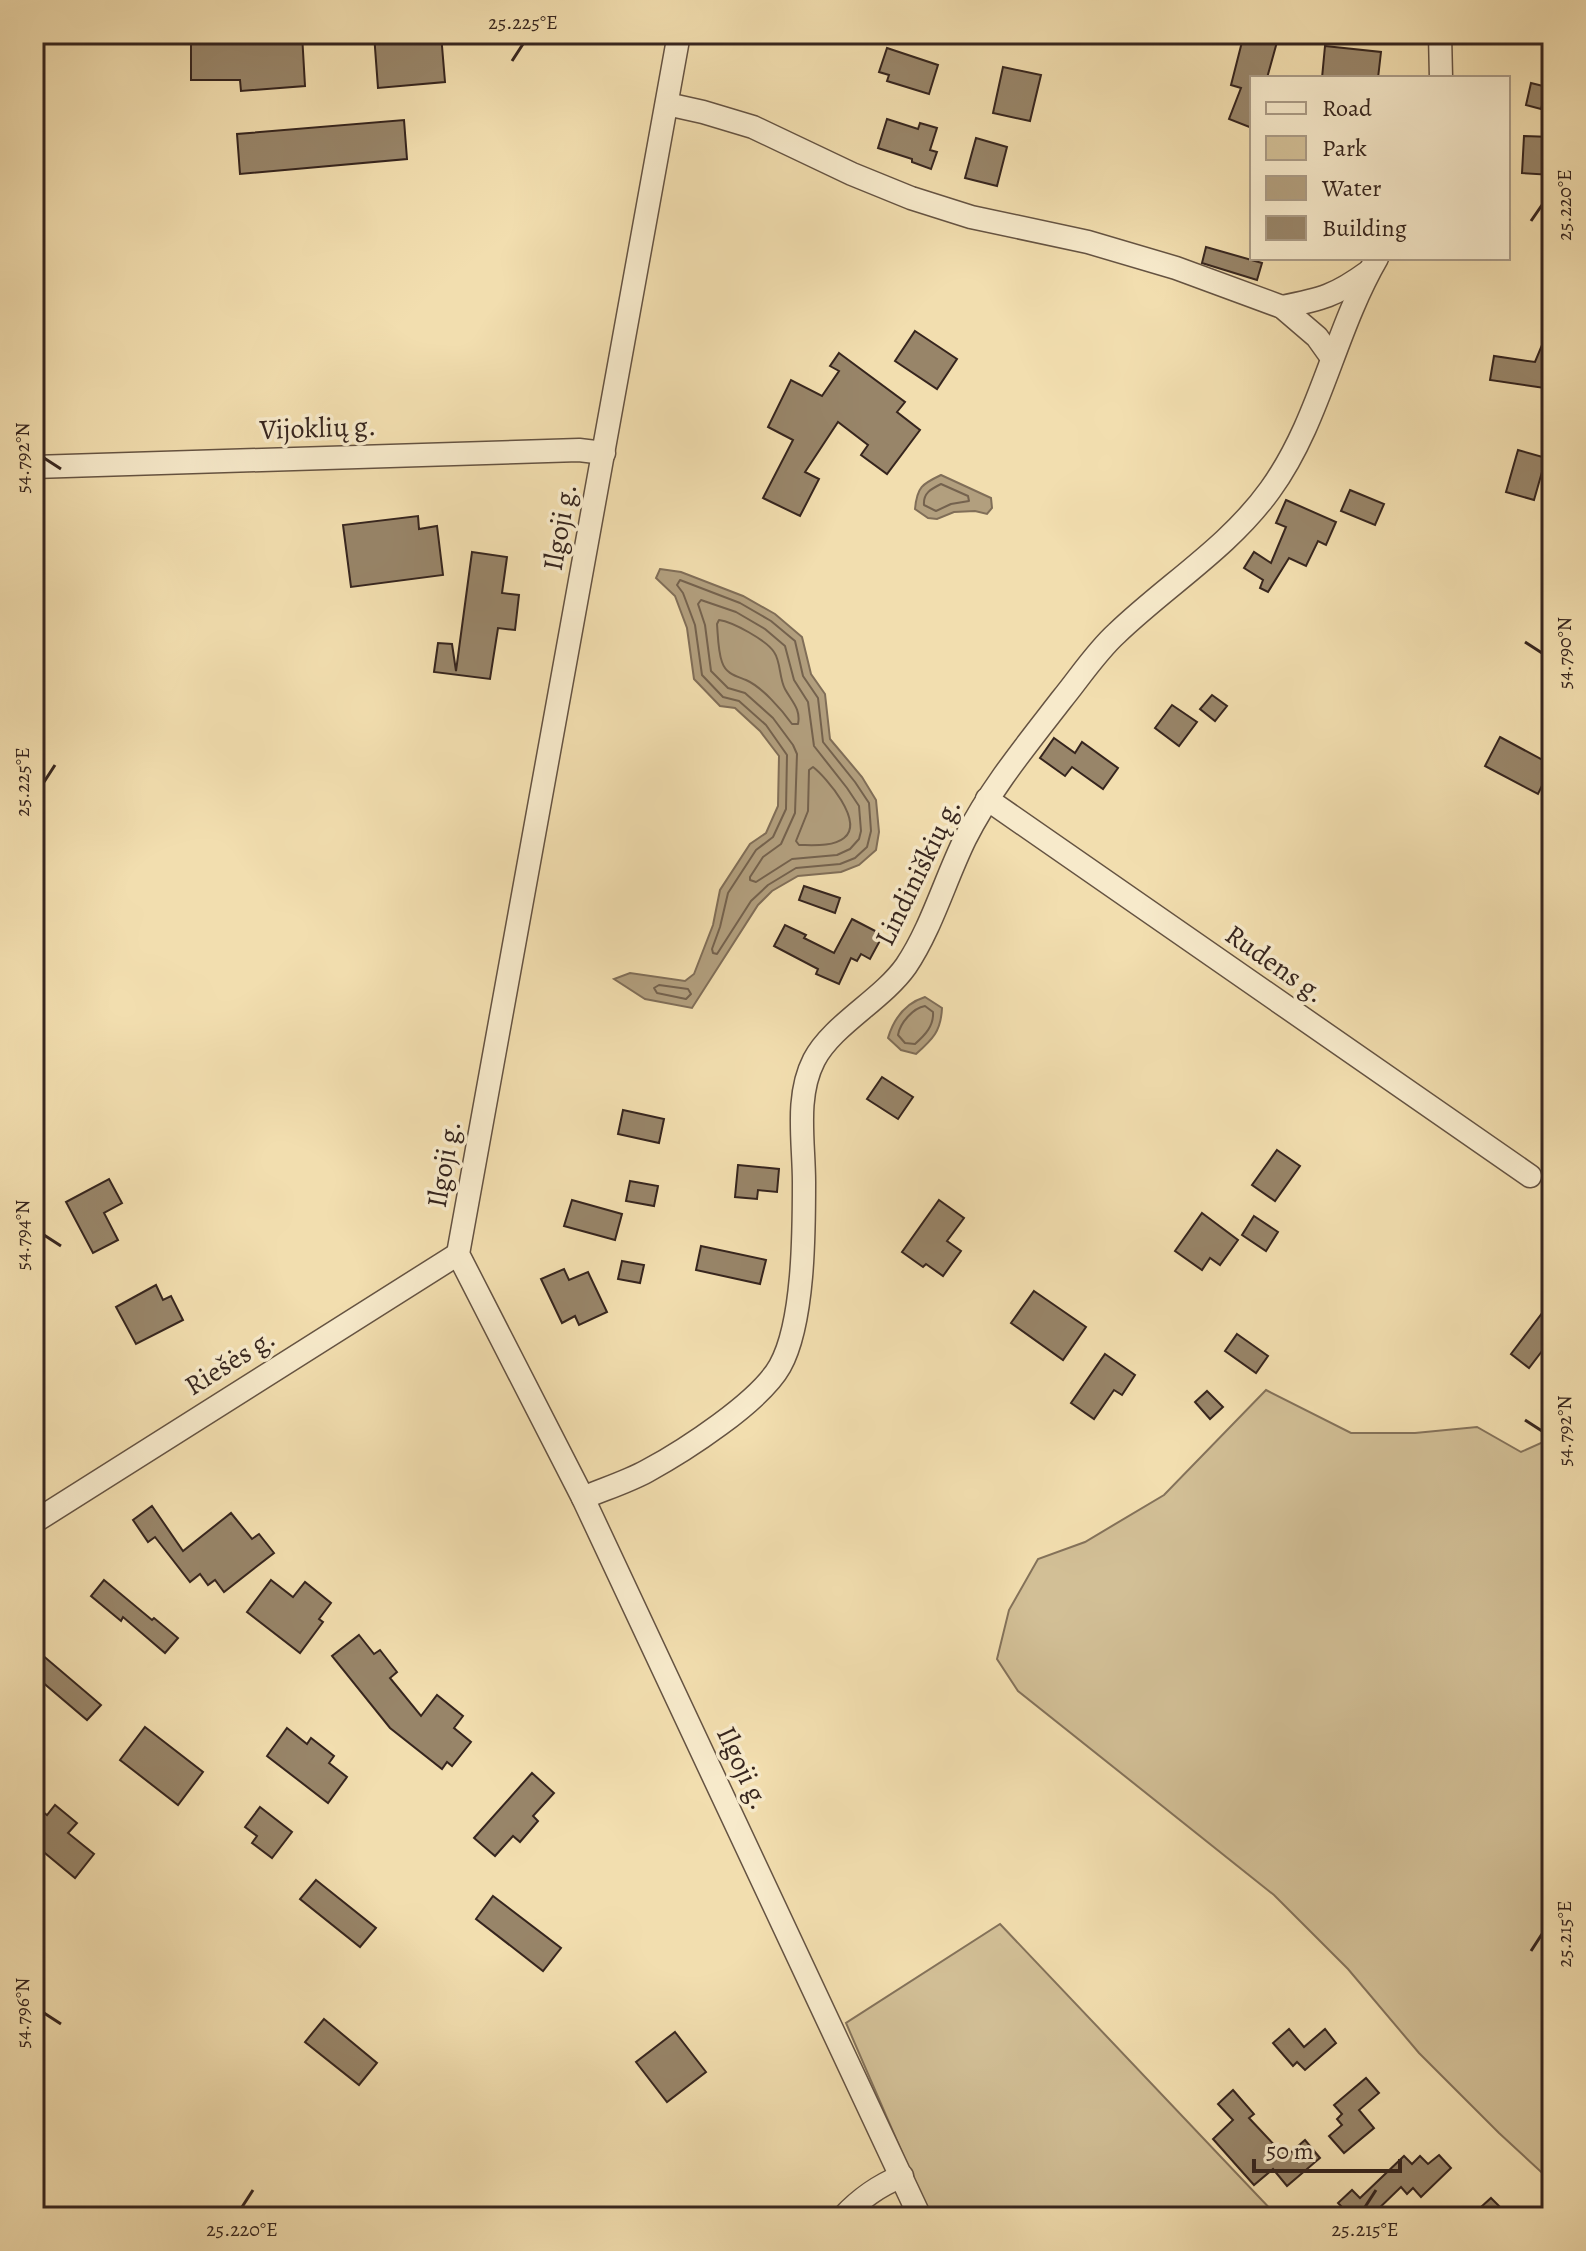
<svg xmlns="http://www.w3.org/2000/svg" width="1586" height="2251" viewBox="0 0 1586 2251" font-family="Alegreya,serif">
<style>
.green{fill:#d2bf96;stroke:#84725a;stroke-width:2}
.water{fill:#b29f7e;stroke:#806e58;stroke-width:2}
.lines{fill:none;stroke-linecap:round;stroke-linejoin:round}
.shore{stroke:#74624e;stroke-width:2}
.building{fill:#988569;stroke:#36251e;stroke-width:2}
.minor-casing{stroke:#655342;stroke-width:25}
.minor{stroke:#f7eacb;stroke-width:22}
.ticks{fill:none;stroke:#36251e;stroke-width:3}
.labels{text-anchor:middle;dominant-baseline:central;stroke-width:7;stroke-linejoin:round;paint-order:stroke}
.street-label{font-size:28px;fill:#36251e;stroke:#f7eacb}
.neatline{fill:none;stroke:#36251e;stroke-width:3}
.ticks-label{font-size:20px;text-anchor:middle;fill:#36251e}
</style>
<rect width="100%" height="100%" fill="#f2deaf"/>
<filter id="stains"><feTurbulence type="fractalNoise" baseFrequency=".0025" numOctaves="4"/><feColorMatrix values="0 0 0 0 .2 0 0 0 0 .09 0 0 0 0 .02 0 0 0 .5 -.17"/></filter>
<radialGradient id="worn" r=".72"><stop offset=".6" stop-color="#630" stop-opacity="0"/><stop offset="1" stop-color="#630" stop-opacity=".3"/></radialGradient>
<g class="green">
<polygon points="1266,1390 1351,1433 1415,1433 1477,1427 1521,1452 1552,1438 1552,2182 1499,2133 1419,2053 1348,1969 1274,1895 1018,1691 997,1659 1009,1610 1038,1559 1085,1542 1164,1495"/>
<polygon points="1000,1924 1278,2217 930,2217 846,2023"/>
</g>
<g class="water">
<path d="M941,475L991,498L992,508L987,514L975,511L954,512L937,519L928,518L915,509C917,487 922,484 941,475Z"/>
<polygon points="660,569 681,572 743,596 775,614 802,637 811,674 825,694 830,739 862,777 876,800 879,832 876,850 859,865 841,872 798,876 772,891 758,905 692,1008 645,999 614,979 630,973 685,981 694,974 713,925 720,890 750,844 766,833 778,806 779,756 760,731 735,708 720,706 694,679 687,628 675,596 656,578"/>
<path d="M925,997L942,1008C941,1031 933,1039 916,1054L901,1050L888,1038C894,1018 906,1003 925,997Z"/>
</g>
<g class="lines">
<g class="shore">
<path d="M941,484L968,496L969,501L951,504L936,511L924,505C923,493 931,489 941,484Z"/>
<polygon points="680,580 740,603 771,621 795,641 803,676 818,698 823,742 855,782 869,803 871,831 867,847 855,858 840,864 796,868 768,885 751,901 717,954 713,953 712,949 720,927 728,893 756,850 773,837 786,809 787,755 766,725 739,701 723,697 702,675 695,625 683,593 677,585"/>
<polygon points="701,600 736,612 765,629 785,646 794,680 808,702 814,746 847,788 859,806 861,831 859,839 850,849 837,855 792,859 756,882 750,880 750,877 763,857 781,844 795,813 797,754 793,745 773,718 745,693 728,688 711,671 705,625 698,604"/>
<path d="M719,620C733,622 766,640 774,652C781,662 779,678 785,689C792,702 801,709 798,724H792C782,710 762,687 746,680C736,676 726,674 722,662C718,651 718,636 717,624Z"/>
<path d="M813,767C826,777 865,822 844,838C833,847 812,845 799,845L796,841L808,811L809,770Z"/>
<polygon points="659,985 688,989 691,994 686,999 657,993 654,988"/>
<path d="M925,1006L933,1012C934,1026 925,1035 915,1044L905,1043L898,1035C900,1023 913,1008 925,1006Z"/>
</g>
</g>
<g class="building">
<polygon points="191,34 302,34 305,86 241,91 240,80 191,80"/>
<polygon points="374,34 441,34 445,82 378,88"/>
<polygon points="1244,34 1277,42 1267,78 1252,78 1252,128 1229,119 1241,88 1231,85"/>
<polygon points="1325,46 1381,52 1378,78 1322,78"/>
<polygon points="887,48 938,65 929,94 887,81 889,75 879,72"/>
<polygon points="1003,67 1041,75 1030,121 993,113"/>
<polygon points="1531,83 1547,87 1541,109 1526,105"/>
<polygon points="887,119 918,129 920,123 937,128 930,150 937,152 931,169 912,162 912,159 878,148"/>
<polygon points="404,120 407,159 240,174 237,134"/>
<polygon points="1524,136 1552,137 1552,175 1522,173"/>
<polygon points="976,138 1007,147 997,186 965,178"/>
<polygon points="1206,247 1262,263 1257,280 1202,263"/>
<polygon points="1552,321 1552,389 1490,380 1494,356 1535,362"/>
<polygon points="915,331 957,359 937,389 895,361"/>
<polygon points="839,353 905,402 897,412 920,430 887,474 861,455 868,445 838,422 805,472 819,479 800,516 763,498 793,440 768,427 791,380 822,396 839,371 830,366"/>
<polygon points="1518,450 1546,458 1534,500 1506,492"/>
<polygon points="1350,490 1384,504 1375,525 1341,511"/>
<polygon points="1286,500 1336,522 1326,545 1318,541 1306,566 1289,558 1268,592 1260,588 1263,580 1244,568 1254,552 1271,563 1286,527 1276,523"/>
<polygon points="418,516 419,529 437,526 443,575 351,587 343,525"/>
<polygon points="472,552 507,557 502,593 519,595 515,630 498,628 490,679 434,672 438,643 452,644 456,671"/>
<polygon points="1212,695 1227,706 1215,721 1200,709"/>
<polygon points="1172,705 1197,722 1179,746 1155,728"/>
<polygon points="1500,737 1552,765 1538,794 1485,766"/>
<polygon points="1054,738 1075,753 1082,742 1118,768 1103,789 1072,767 1065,776 1040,758"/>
<polygon points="804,886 840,898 835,913 799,900"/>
<polygon points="852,919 883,935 870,959 861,954 857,961 851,958 839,984 816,974 818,969 774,946 785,925 806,935 804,938 834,953"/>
<polygon points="882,1077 913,1097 898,1119 867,1099"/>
<polygon points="623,1110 664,1119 659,1143 618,1134"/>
<polygon points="1277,1150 1300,1166 1275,1201 1252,1185"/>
<polygon points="738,1165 779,1169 777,1192 758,1190 757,1199 735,1197"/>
<polygon points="109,1179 122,1203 104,1213 118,1240 93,1253 66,1202"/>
<polygon points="630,1181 658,1186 654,1206 626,1201"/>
<polygon points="572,1200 622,1214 615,1240 564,1226"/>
<polygon points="939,1200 964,1218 947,1241 961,1251 943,1276 926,1264 923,1267 902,1252"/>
<polygon points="1202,1213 1238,1240 1220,1265 1210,1258 1202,1270 1175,1251"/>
<polygon points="1254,1216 1278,1232 1266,1251 1242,1235"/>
<polygon points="701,1246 766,1260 760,1284 696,1270"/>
<polygon points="622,1261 644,1265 640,1283 618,1279"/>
<polygon points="564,1269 569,1280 588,1272 607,1312 579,1325 575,1316 562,1323 541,1279"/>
<polygon points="156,1285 163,1300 171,1296 183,1320 136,1344 116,1307"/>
<polygon points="1034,1291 1086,1327 1063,1360 1011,1323"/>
<polygon points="1552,1300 1552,1338 1529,1368 1511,1354"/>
<polygon points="1237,1334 1268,1356 1256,1373 1225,1351"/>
<polygon points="1105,1354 1135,1375 1122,1395 1114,1390 1094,1419 1071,1403"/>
<polygon points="1207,1391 1223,1407 1210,1419 1195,1402"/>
<polygon points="152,1506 183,1551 231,1513 252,1539 259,1534 274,1553 224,1592 215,1580 208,1585 200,1574 190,1582 155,1537 148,1542 133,1520"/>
<polygon points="104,1580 152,1620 154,1618 178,1638 165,1653 123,1617 121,1621 91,1596"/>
<polygon points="271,1580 293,1597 305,1582 331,1603 319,1619 323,1622 300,1653 247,1612"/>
<polygon points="359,1635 374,1654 380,1650 397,1672 390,1678 421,1716 437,1695 463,1716 454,1728 471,1742 452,1766 447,1762 442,1769 390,1728 332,1656"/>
<polygon points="34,1648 101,1705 87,1720 34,1675"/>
<polygon points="145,1727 203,1772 178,1805 120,1760"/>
<polygon points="287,1728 307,1744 311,1738 334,1756 329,1763 347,1777 328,1803 267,1756"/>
<polygon points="532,1773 554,1793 533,1816 538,1821 520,1842 513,1836 495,1856 474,1838"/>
<polygon points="34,1805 47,1815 55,1805 77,1823 68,1833 94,1854 75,1878 34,1844"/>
<polygon points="260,1807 292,1832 272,1858 252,1843 257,1836 245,1827"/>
<polygon points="316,1880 376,1928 360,1947 300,1899"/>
<polygon points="493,1896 561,1948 543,1971 476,1919"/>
<polygon points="324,2019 377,2063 359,2085 305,2042"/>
<polygon points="1289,2029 1304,2047 1325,2029 1336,2043 1305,2070 1297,2062 1293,2066 1273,2043"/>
<polygon points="675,2032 706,2072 667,2102 636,2062"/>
<polygon points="1366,2078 1379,2093 1359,2110 1374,2128 1344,2153 1329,2136 1342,2125 1337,2119 1342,2114 1334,2105"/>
<polygon points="1233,2090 1254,2114 1249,2118 1280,2151 1285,2147 1290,2153 1305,2140 1320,2158 1287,2186 1273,2169 1254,2185 1213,2139 1233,2120 1218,2104"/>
<polygon points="1439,2155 1451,2168 1421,2197 1413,2188 1407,2194 1401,2187 1370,2217 1352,2217 1338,2203 1352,2190 1360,2198 1404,2156 1412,2164 1420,2156 1428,2164"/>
<polygon points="1491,2198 1510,2217 1470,2217"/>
</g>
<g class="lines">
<g class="minor-casing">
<g id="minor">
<polyline points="679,34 458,1254 583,1498 920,2217"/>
<polyline points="1440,34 1441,78"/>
<polyline points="667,104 703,112 753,127 852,174 911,198 971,217 1088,242 1176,268 1282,307 1317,337 1332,358"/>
<path d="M1282,307C1322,299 1335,296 1368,272"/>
<polyline points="34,467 579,450 604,453"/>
<polyline points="987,799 1530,1176"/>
<path d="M583,1498C604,1489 627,1482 647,1471C684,1451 760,1402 780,1366C804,1323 804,1232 804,1182C804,1142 795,1097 814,1060C832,1025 882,1000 906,966C931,929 945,880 965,839C990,789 1028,743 1062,699C1080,677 1096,652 1117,633C1167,585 1229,547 1270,490C1320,421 1334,332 1377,258"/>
<polyline points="34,1522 458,1254"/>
<path d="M843,2217C861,2198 878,2186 902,2176"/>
</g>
</g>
<use href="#minor" class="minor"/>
</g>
<path class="ticks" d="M512,61L523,44M1531,221L1542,205M44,458L61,469M1525,642L1542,653M44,782L55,765M44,1235L61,1246M1525,1420L1542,1431M1531,1951L1542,1934M44,2013L61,2024M242,2207L253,2190M1365,2207L1376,2190"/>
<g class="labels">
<g class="street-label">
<text transform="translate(318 428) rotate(-2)">Vijoklių g.</text>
<text transform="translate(560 527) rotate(-80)">Ilgoji g.</text>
<text transform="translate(918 872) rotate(-64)">Lindiniškių g.</text>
<text transform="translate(1275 964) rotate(35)">Rudens g.</text>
<text transform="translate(444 1164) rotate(-80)">Ilgoji g.</text>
<text transform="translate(230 1362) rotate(-32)">Riešės g.</text>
<text transform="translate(743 1768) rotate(65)">Ilgoji g.</text>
</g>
</g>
<rect width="1586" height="2251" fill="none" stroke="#f2deaf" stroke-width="88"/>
<rect x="1250" y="76" width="260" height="184" fill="#f7eacb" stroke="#aa9b86" stroke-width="2"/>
<rect x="1266" y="102" width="40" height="12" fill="#f7eacb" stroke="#aa9b86" stroke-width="2"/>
<text x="1322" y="116" font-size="24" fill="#36251e">Road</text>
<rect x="1266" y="136" width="40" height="24" fill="#d2bf96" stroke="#aa9b86" stroke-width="2"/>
<text x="1322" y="156" font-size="24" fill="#36251e">Park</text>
<rect x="1266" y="176" width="40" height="24" fill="#b29f7e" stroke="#aa9b86" stroke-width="2"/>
<text x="1322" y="196" font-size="24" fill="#36251e">Water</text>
<rect x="1266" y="216" width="40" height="24" fill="#988569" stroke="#aa9b86" stroke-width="2"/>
<text x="1322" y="236" font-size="24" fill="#36251e">Building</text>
<path d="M1254 2159v12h146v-12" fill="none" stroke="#36251e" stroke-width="4"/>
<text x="1266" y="2159" font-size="24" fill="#36251e" stroke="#f7eacb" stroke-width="6" paint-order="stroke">50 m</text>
<rect x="44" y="44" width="1498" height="2163" class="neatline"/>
<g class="ticks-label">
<text x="523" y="29">25.225°E</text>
<text transform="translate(1564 205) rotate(-90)" y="7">25.220°E</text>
<text transform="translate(22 458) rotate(-90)" y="7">54.792°N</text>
<text transform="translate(1564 653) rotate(-90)" y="7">54.790°N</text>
<text transform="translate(22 782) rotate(-90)" y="7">25.225°E</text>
<text transform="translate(22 1235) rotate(-90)" y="7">54.794°N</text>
<text transform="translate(1564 1431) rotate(-90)" y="7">54.792°N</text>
<text transform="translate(1564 1934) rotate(-90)" y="7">25.215°E</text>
<text transform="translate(22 2013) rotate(-90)" y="7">54.796°N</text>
<text x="242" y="2236">25.220°E</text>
<text x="1365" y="2236">25.215°E</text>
</g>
<rect width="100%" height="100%" filter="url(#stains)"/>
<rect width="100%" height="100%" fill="url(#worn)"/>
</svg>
